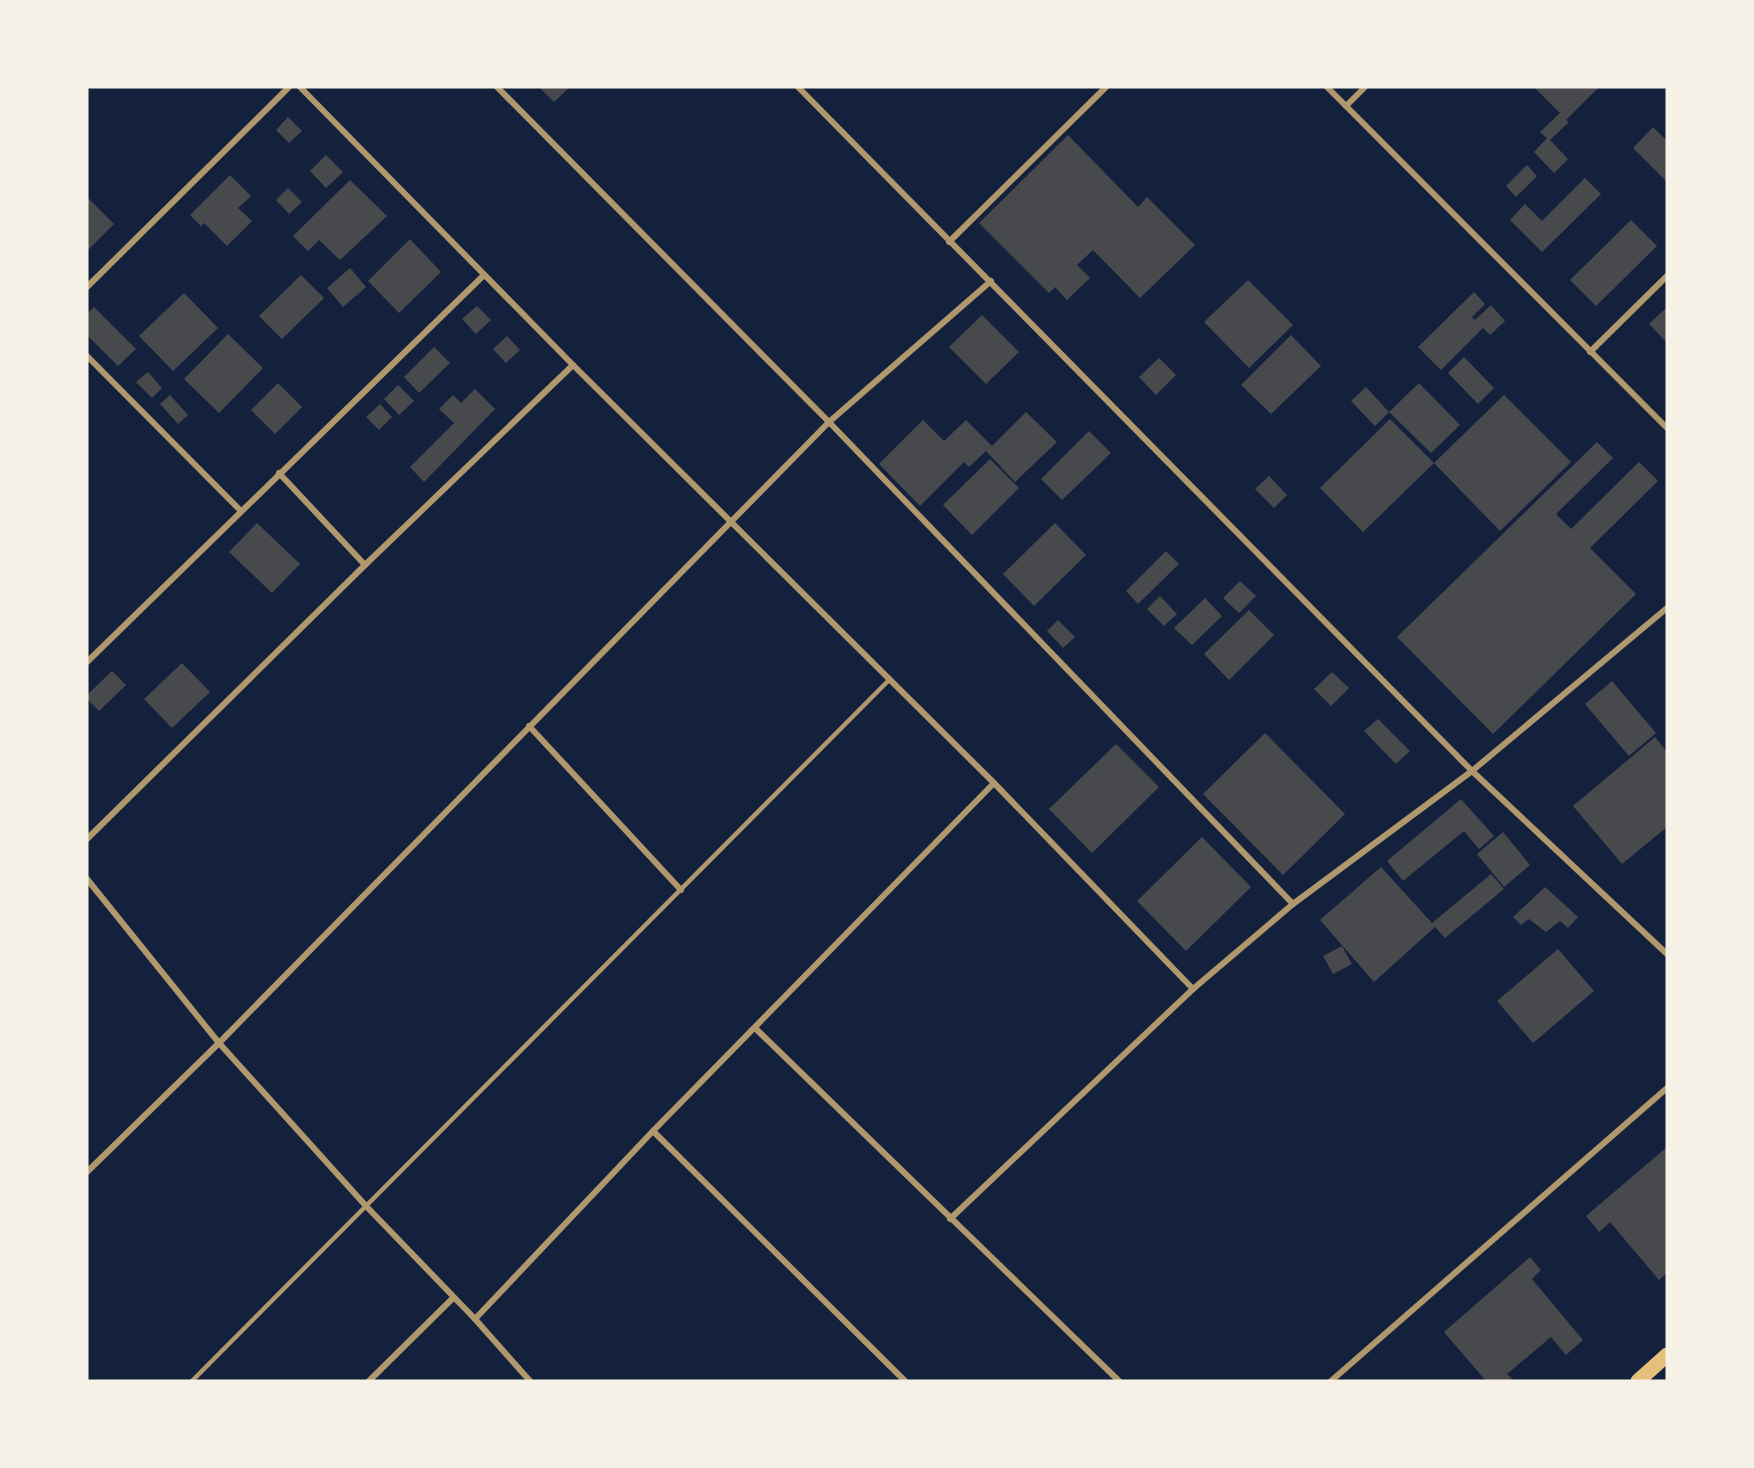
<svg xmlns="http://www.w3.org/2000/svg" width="1754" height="1468" viewBox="0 0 1754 1468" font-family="Barlow,sans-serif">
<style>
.building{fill:#48494c}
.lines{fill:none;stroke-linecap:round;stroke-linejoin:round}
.service{stroke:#b1986c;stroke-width:4.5}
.minor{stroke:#b1986c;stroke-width:6}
.primary{stroke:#e5c07b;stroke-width:15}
</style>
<rect width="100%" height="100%" fill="#14213d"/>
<g class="building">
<polygon points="539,87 570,87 554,102"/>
<polygon points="1534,87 1599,87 1566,120 1569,122 1550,140 1568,159 1554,173 1534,152 1547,138 1540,132 1560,113"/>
<polygon points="288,117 302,131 289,143 276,130"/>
<polygon points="1653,127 1667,141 1667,182 1633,148"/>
<polygon points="1068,135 1138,207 1147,197 1195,245 1140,298 1093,250 1077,265 1090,278 1067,300 1055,287 1049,293 979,223"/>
<polygon points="326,155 343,172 326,188 310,171"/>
<polygon points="1527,165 1537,176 1516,197 1506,186"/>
<polygon points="230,175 251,196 238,208 252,221 227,246 204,223 201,226 190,215"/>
<polygon points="1585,178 1601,194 1542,252 1510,220 1525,204 1542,221"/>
<polygon points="350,180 387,216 340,260 319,240 308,251 293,236"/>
<polygon points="288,188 302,202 289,214 276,200"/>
<polygon points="87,197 114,224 87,251"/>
<polygon points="1631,220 1657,246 1596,306 1570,280"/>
<polygon points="410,239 441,272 399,313 368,281"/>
<polygon points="350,268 366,287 343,307 327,288"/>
<polygon points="301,275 324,298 282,339 259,316"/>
<polygon points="1248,280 1293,325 1249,368 1204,322"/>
<polygon points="1474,292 1485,304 1472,317 1475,320 1491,305 1505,321 1490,335 1483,328 1441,370 1418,347"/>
<polygon points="184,293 218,328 173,371 139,336"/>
<polygon points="477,306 491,320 476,334 462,319"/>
<polygon points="94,307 136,349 118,366 87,335 87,314"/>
<polygon points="1667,307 1667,343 1649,324"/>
<polygon points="982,315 1019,352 986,384 949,347"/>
<polygon points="228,334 263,368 219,413 184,379"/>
<polygon points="1291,335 1321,366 1271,414 1241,385"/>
<polygon points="507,336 520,350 506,363 493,349"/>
<polygon points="434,347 450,363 419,393 404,377"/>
<polygon points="1464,357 1494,388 1478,404 1448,373"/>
<polygon points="1159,358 1176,375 1156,395 1139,377"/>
<polygon points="148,372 162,388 152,398 136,382"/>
<polygon points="278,383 302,407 275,434 251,410"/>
<polygon points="1419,383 1460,425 1431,453 1389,412"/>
<polygon points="398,385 414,401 399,415 384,399"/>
<polygon points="1366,387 1389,412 1375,426 1351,401"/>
<polygon points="475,389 495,409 424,482 410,467 454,423 439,409 453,395 461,403"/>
<polygon points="170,395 188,415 178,424 160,404"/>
<polygon points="1504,395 1571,462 1500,531 1434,463"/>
<polygon points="380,404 392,417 379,430 366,417"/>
<polygon points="1026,412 1057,442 1015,482 986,451 969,467 964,462 920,506 879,464 923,420 944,441 966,420 992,446"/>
<polygon points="1390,419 1434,463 1363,532 1320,488"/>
<polygon points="1089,431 1111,453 1062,500 1041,479"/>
<polygon points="1597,442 1613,458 1556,514 1571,529 1639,462 1658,481 1590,548 1636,594 1493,734 1397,637"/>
<polygon points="990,459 1019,488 972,535 943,505"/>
<polygon points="1269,476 1287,495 1274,508 1255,489"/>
<polygon points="257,523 300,564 272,593 229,552"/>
<polygon points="1055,523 1086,555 1034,606 1003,574"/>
<polygon points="1166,551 1179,564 1138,604 1126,591"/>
<polygon points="1240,581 1256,596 1239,613 1223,598"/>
<polygon points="1160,596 1177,614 1164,626 1147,609"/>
<polygon points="1205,598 1222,616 1192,645 1174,628"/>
<polygon points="1249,610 1274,635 1229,680 1204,654"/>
<polygon points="1058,620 1075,637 1063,648 1047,631"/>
<polygon points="182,663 210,692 172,728 144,699"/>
<polygon points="112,671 126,685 99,711 87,699 87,695"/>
<polygon points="1332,672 1349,688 1331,706 1314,689"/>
<polygon points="1612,681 1656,733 1629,756 1585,704"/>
<polygon points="1378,719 1410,751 1396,764 1364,731"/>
<polygon points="1265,733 1345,814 1283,875 1203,794"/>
<polygon points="1655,737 1667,752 1667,827 1622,864 1573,806"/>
<polygon points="1116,744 1159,787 1092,853 1049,809"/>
<polygon points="1461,799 1494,836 1479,849 1464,831 1403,881 1387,861"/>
<polygon points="1503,832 1530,865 1504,887 1477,854"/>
<polygon points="1202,837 1251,887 1186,951 1137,901"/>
<polygon points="1381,867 1432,923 1491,874 1504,889 1445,938 1435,927 1374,982 1320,920"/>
<polygon points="1545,887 1578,917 1568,928 1560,921 1546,932 1529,919 1521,925 1513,917"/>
<polygon points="1342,946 1352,964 1333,974 1323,956"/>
<polygon points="1558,949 1594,991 1533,1043 1497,1001"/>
<polygon points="1667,1147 1667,1273 1659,1280 1610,1222 1599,1232 1586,1216"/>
<polygon points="1530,1257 1541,1270 1532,1279 1583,1340 1566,1355 1551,1337 1507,1374 1514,1381 1486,1381 1444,1332"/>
</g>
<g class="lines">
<polyline class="service" points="192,1381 890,679"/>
<g class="minor">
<polyline points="300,87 573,365 994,783 1193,989"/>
<polyline points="497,87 829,422 1293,904"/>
<polyline points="798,87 1472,771 1667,954"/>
<polyline points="1327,87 1667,428"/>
<polyline points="1346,106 1365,87"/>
<polyline points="949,242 1106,87"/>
<polyline points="87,287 289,87"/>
<polyline points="1590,352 1667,276"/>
<polyline points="87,356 240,510"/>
<polyline points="279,473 365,565"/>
<polyline points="87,662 484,275"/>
<polyline points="529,726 681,890"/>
<polyline points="87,839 365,565 573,365"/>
<polyline points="87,879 219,1043 366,1206 475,1319 530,1381"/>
<polyline points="755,1028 1119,1381"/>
<polyline points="653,1131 905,1381"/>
<polyline points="87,1172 219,1043 829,422 991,281"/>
<polyline points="950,1219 1193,989 1293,904 1472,771 1667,608"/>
<polyline points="475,1319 653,1131 994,783"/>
<polyline points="369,1381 453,1298"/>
<polyline points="1331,1381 1667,1088"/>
</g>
<polyline class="primary" points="1638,1381 1667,1355"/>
</g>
<rect width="1754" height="1468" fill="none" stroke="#f6f1e7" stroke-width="177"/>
</svg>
